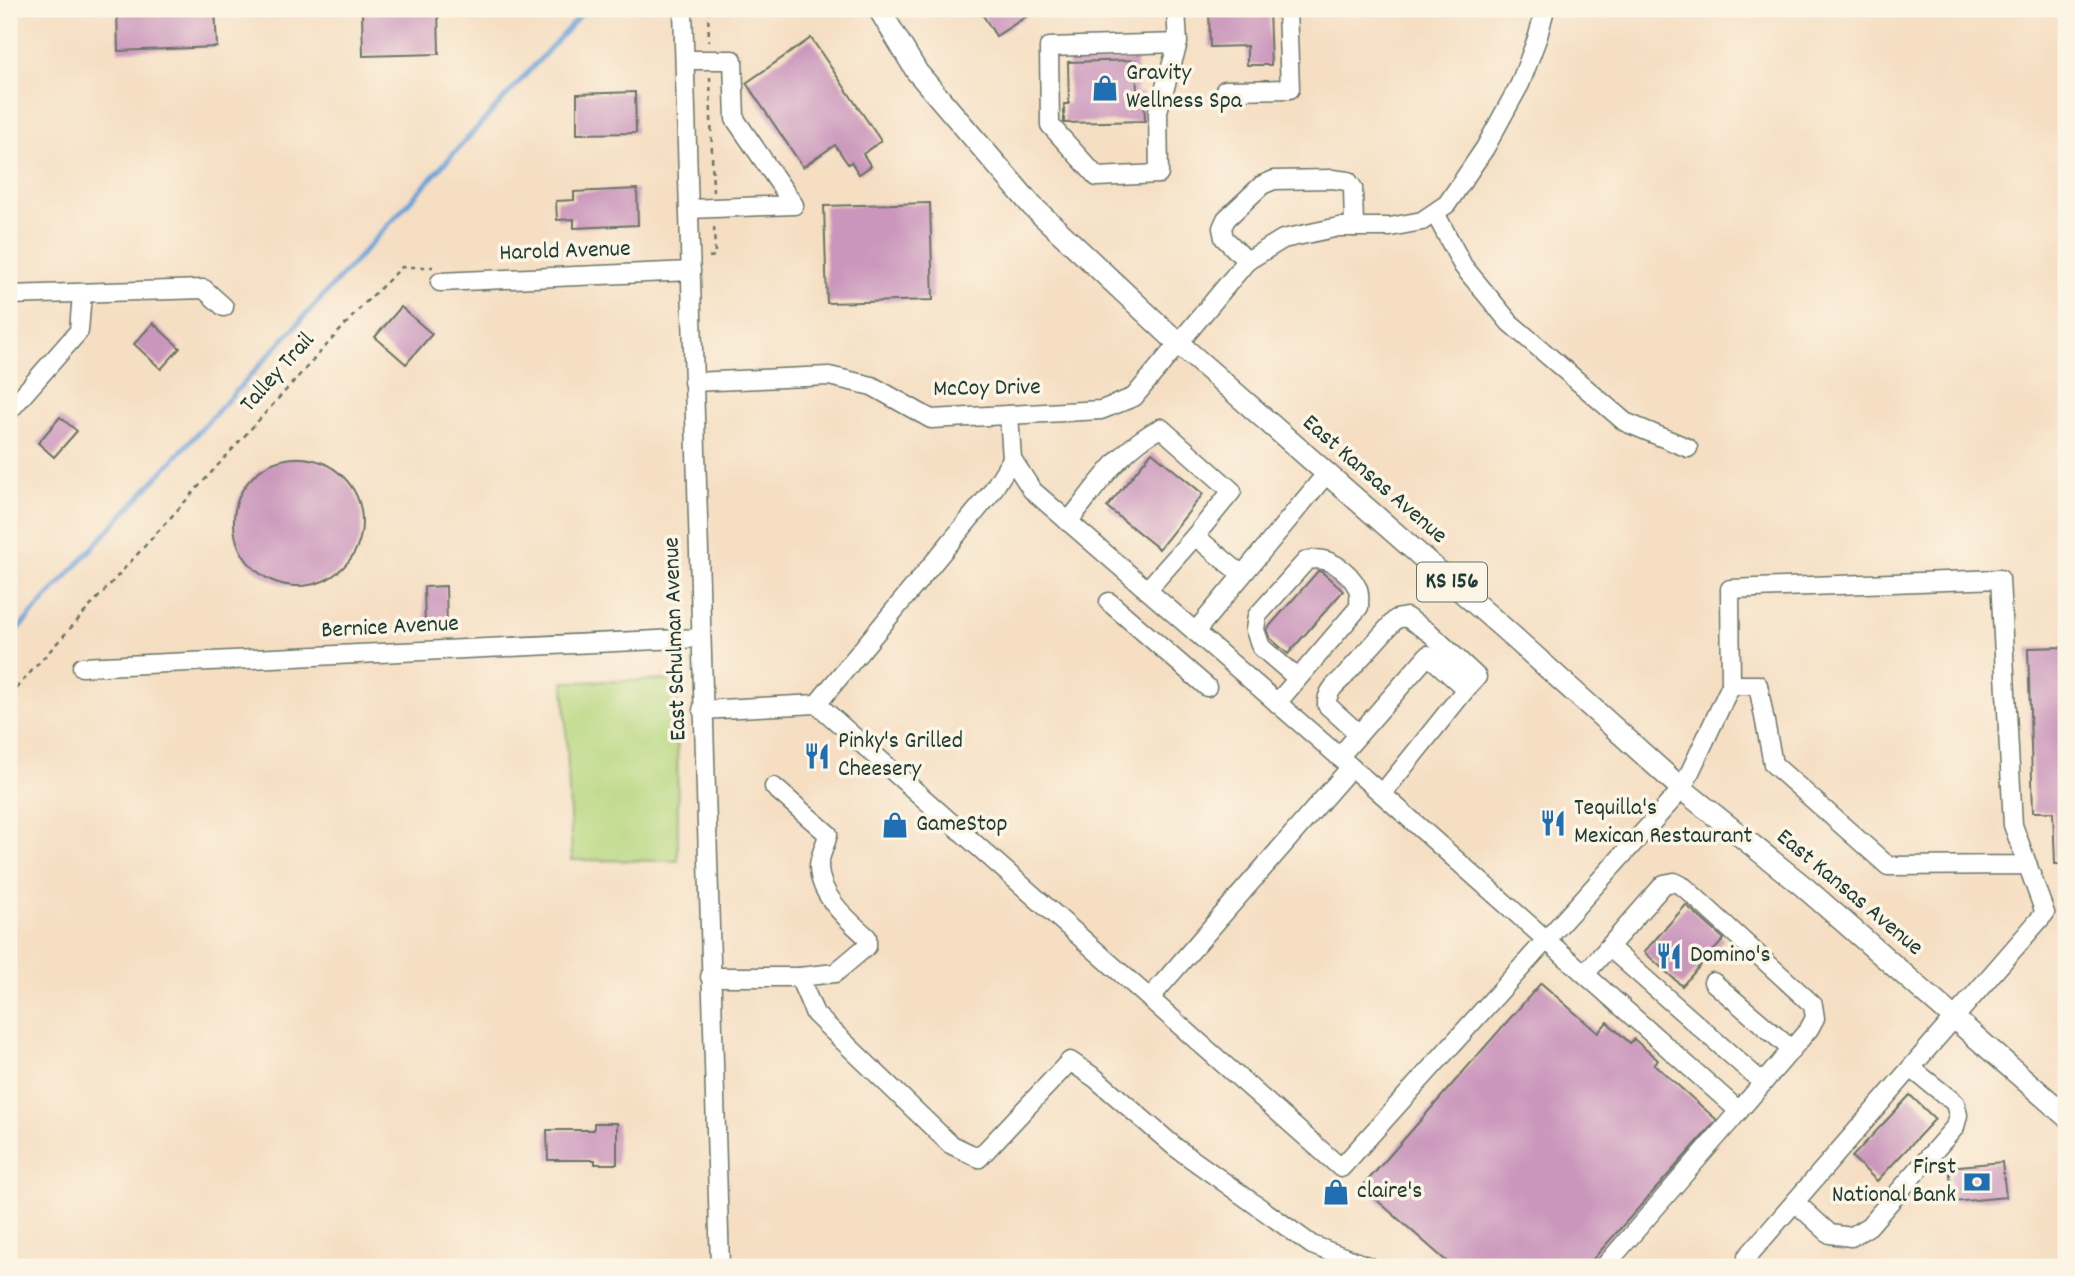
<svg xmlns="http://www.w3.org/2000/svg" width="2075" height="1276" viewBox="0 0 2075 1276" font-family="Dekko,sans-serif">
<style>
.green{fill:#b4d57c;stroke:#6a8958;stroke-width:2}
.lines{fill:none;stroke-linecap:round;stroke-linejoin:round}
.stream{stroke:#6aa2d9;stroke-width:5}
.building{fill:#ca96bc}
.minor-casing{stroke:#6a7566;stroke-width:21}
.major-casing{stroke:#6a7566;stroke-width:24}
.path{stroke:#6a7566;stroke-width:2.5;stroke-dasharray:5 5;stroke-linecap:butt}
.minor{stroke:#fff;stroke-width:18}
.major{stroke:#fff;stroke-width:21}
.labels{text-anchor:middle;dominant-baseline:central;stroke-width:7;stroke-linejoin:round;paint-order:stroke}
.shield{fill:#fcf5e5;stroke:#617469;stroke-width:2}
.shield-label{font-size:23px;font-weight:bold;fill:#1f3d34}
.poi-label{font-size:24px;fill:#1f3d34;stroke:#fcf5e5;text-anchor:start}
.street-label{font-size:24px;fill:#1f3d34;stroke:#fcf5e5}
</style>
<rect width="100%" height="100%" fill="#fcf5e5"/>
<filter id="ink" filterUnits="userSpaceOnUse"><feTurbulence type="fractalNoise" baseFrequency=".0143" numOctaves="2"/><feDisplacementMap in="SourceGraphic" scale="14" xChannelSelector="R" yChannelSelector="G"/><feConvolveMatrix kernelMatrix="1 2 1 2 8 2 1 2 1" color-interpolation-filters="sRGB"/></filter>
<filter id="wash" filterUnits="userSpaceOnUse"><feTurbulence type="fractalNoise" baseFrequency=".00686" numOctaves="4" result="noise"/><feDisplacementMap in="SourceGraphic" scale="28" xChannelSelector="R" yChannelSelector="G"/><feGaussianBlur stdDeviation="1.57" result="paint"/><feColorMatrix in="noise" values="0 0 0 0 0 0 0 0 0 0 0 0 0 0 0 0 0 1.4 0 .05"/><feComposite in="paint" operator="in"/></filter>
<g filter="url(#wash)">
<rect width="100%" height="100%" fill="#f5dec2"/>
<polygon class="green" points="677,680 678,861 572,860 564,682"/>
<g class="lines">
<polyline class="stream" points="9,639 586,9"/>
</g>
<g id="blocks">
<g class="building">
<polygon points="117,9 215,9 217,47 118,51"/>
<polygon points="362,9 438,9 439,54 363,56"/>
<polygon points="979,9 1038,9 996,36"/>
<polygon points="1209,9 1269,9 1271,65 1247,65 1247,46 1210,47"/>
<polygon points="811,38 881,141 863,154 871,166 859,174 851,162 848,164 835,145 803,167 746,83"/>
<polygon points="1136,60 1137,93 1144,93 1145,121 1064,123 1064,104 1069,104 1068,62"/>
<polygon points="635,92 636,133 577,134 577,94"/>
<polygon points="637,189 638,225 574,228 574,219 557,220 556,201 574,200 574,192"/>
<polygon points="930,203 933,300 827,303 824,206"/>
<polygon points="401,307 432,334 406,364 375,337"/>
<polygon points="153,323 180,348 161,369 134,344"/>
<polygon points="60,417 77,431 54,457 38,443"/>
<polygon points="1152,452 1203,494 1159,549 1107,507"/>
<circle cx="298" cy="522" r="64"/>
<polygon points="1318,571 1322,572 1343,591 1288,654 1270,638 1267,629"/>
<polygon points="446,586 447,626 425,626 424,587"/>
<polygon points="2066,647 2066,864 2055,864 2053,812 2033,812 2028,648"/>
<polygon points="1686,905 1724,939 1682,986 1644,952"/>
<polygon points="1541,983 1598,1033 1607,1022 1630,1043 1634,1039 1658,1060 1654,1064 1717,1120 1586,1267 1453,1267 1362,1187"/>
<polygon points="1910,1095 1935,1119 1877,1181 1852,1157"/>
<polygon points="594,1123 617,1123 617,1164 595,1164 595,1160 548,1160 547,1130 594,1130"/>
<polygon points="2002,1162 2006,1197 1953,1202 1949,1167"/>
</g>
</g>
</g>
<g filter="url(#ink)">
<use href="#blocks" fill-opacity="0" stroke="#6a7566" stroke-width="2"/>
<g class="lines">
<g class="minor-casing">
<g id="minor">
<polyline points="683,9 720,1267"/>
<polyline points="1176,9 1178,43 1158,111 1159,174 1097,177 1050,125 1049,47 1178,43"/>
<polyline points="685,60 733,60 735,119 794,205 689,209"/>
<polyline points="1225,90 1290,89 1287,9"/>
<polyline points="1435,213 1463,266 1510,323 1625,422 1688,448"/>
<polyline points="1247,261 1224,238 1222,228 1226,219 1262,185 1274,180 1332,179 1348,181 1353,188 1354,227"/>
<polyline points="440,282 691,271"/>
<polyline points="9,295 204,289 224,307"/>
<polyline points="693,382 829,376 872,386 931,419 1101,410 1134,397 1247,261 1283,239 1339,227 1390,227 1422,221 1447,204 1485,148 1520,84 1538,36 1545,9"/>
<polyline points="9,411 79,331 82,293"/>
<polyline points="1012,459 1032,490 1382,794 1739,1111 1604,1267"/>
<path d="M1068,522C1095,489 1121,447 1161,428L1232,491L1195,536L1242,575"/>
<polyline points="1147,590 1195,536"/>
<polyline points="1109,602 1207,687"/>
<polyline points="1195,632 1327,473"/>
<polyline points="82,667 700,638"/>
<polyline points="1349,671 1396,619 1406,617 1430,633 1477,677 1466,689"/>
<path d="M1345,676C1336,684 1326,692 1327,705L1359,734"/>
<path d="M1277,703L1359,607C1359,601 1360,594 1358,589C1349,570 1326,554 1306,561L1257,616L1255,630L1261,647L1297,678"/>
<polyline points="817,704 991,493 1012,459 1009,415"/>
<polyline points="702,710 817,704 1341,1168 1682,789 1731,685"/>
<polyline points="1339,757 1428,655 1466,689 1382,794"/>
<path d="M774,787L828,834C826,844 819,857 819,866C819,896 848,920 867,937V946L835,973L799,977"/>
<polyline points="1609,947 1763,1083"/>
<polyline points="1585,974 1664,884 1674,882 1684,887 1813,1005 1815,1018 1809,1029 1739,1111"/>
<polyline points="710,977 799,977 815,1014 950,1144 979,1158 1070,1061 1095,1078 1175,1147 1312,1245 1370,1267"/>
<polyline points="1713,982 1791,1049"/>
<polyline points="1150,998 1351,767"/>
<polyline points="1795,1202 1830,1234 1851,1237 1869,1226 1955,1127 1958,1115 1955,1103 1911,1068"/>
<polyline points="1747,1257 2045,913 2013,825 2000,579 1730,589 1731,685 1758,685 1773,764 1888,866 2028,865"/>
</g>
</g>
<g class="major-casing">
<polyline id="major" points="879,9 917,72 1032,206 1178,343 1510,634 1682,789 1803,886 2066,1116"/>
</g>
<g class="path">
<polyline points="708,9 709,42"/>
<polyline points="710,77 713,193"/>
<polyline points="709,257 715,256 714,224"/>
<polyline points="9,696 363,305 402,267 433,267"/>
</g>
<use href="#minor" class="minor"/>
<use href="#major" class="major"/>
</g>
</g>
<defs>
<g id="shop-bare" transform="scale(2.1)"><path d="M-5-2.5h2.3a2.7 3.5 0 0 1 5.4 0H5L5.5 6h-11ZM-1.5-2.5h3a1.5 2.3 0 0 0-3 0Z" fill="#1f6fb2" stroke="#fcf5e5" stroke-width="2.5" paint-order="stroke"/></g>
<g id="restaurant-bare" transform="scale(2.1)"><path d="M-5-6h1v4h1v-4h1v4h1v-4h1v5L-1.5 .5V6h-2V.5L-5-1ZM5-6V6H3V1.5H1.5Q1.5-4 5-6Z" fill="#1f6fb2" stroke="#fcf5e5" stroke-width="2.5" paint-order="stroke"/></g>
<g id="bank-bare" transform="scale(2.1)"><path d="M-6-4H6V4H-6ZM0-2.3a2.3 2.3 0 1 0 0 4.6a2.3 2.3 0 1 0 0-4.6Z" fill="#1f6fb2" stroke="#fcf5e5" stroke-width="2.5" paint-order="stroke"/></g>
</defs>
<g fill-rule="evenodd">
<use href="#shop-bare" x="1105" y="88"/>
<use href="#restaurant-bare" x="817" y="756"/>
<use href="#restaurant-bare" x="1553" y="823"/>
<use href="#shop-bare" x="895" y="825"/>
<use href="#restaurant-bare" x="1669" y="956"/>
<use href="#bank-bare" x="1977" y="1182"/>
<use href="#shop-bare" x="1336" y="1192"/>
</g>
<g class="labels">
<rect class="shield" x="1417" y="562.5" width="70" height="39" rx="5"/>
<g class="shield-label">
<text x="1452" y="582">KS 156</text>
</g>
<g class="poi-label">
<text x="1126" y="74">Gravity<tspan x="1126" dy="28">Wellness Spa</tspan></text>
<text x="838" y="742">Pinky's Grilled<tspan x="838" dy="28">Cheesery</tspan></text>
<text x="1574" y="809">Tequilla's<tspan x="1574" dy="28">Mexican Restaurant</tspan></text>
<text x="916" y="825">GameStop</text>
<text x="1690" y="956">Domino's</text>
<text x="1956" y="1168" text-anchor="end">First<tspan x="1956" dy="28">National Bank</tspan></text>
<text x="1357" y="1192">claire's</text>
</g>
<g class="street-label">
<text transform="translate(565 252) rotate(-2)">Harold Avenue</text>
<text transform="translate(278 373) rotate(-48)">Talley Trail</text>
<text transform="translate(987 389) rotate(-1)">McCoy Drive</text>
<text transform="translate(1374 480) rotate(41)">East Kansas Avenue</text>
<text transform="translate(390 628) rotate(-3)">Bernice Avenue</text>
<text transform="translate(676 639) rotate(-92)">East Schulman Avenue</text>
<text transform="translate(1849 893) rotate(40)">East Kansas Avenue</text>
</g>
</g>
<rect width="2075" height="1276" fill="none" stroke="#fcf5e5" stroke-width="35"/>
</svg>
